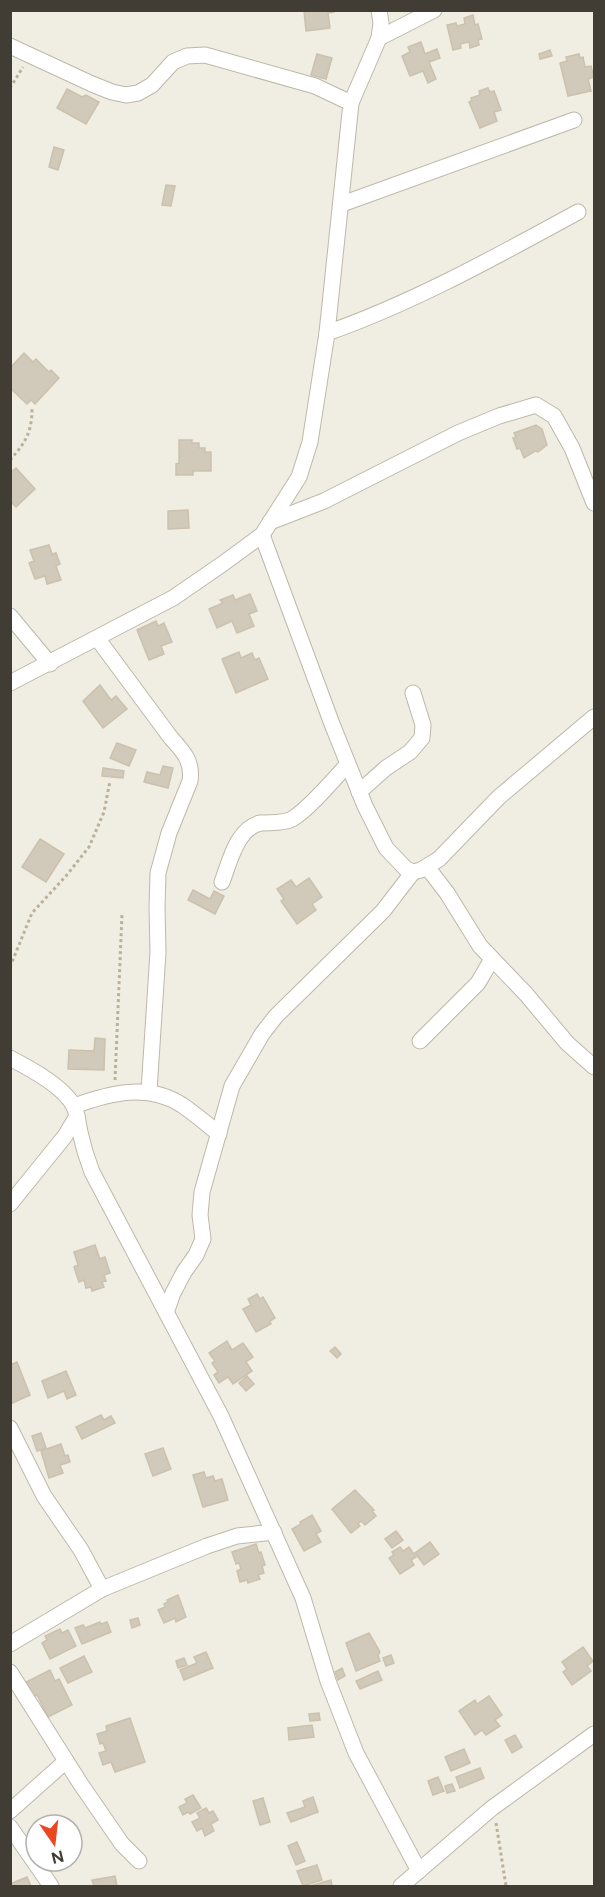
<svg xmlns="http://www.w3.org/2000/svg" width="605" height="1897" viewBox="0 0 605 1897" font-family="Figtree,sans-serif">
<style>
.building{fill:#d1c9b9;stroke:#cbc1ad;stroke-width:1.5}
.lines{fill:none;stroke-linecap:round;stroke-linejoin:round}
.street-casing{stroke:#beb8aa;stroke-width:17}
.path{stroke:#bbb199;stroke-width:3;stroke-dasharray:3 3;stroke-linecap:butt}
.street{stroke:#fff;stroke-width:15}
</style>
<rect width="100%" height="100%" fill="#f0ede3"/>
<g class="building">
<polygon points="302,10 334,10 334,12 328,13 330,28 306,31 304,11"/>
<polygon points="473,15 475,25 478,24 482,39 478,40 479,45 470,48 469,42 460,44 461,48 453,50 447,25 456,23 457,26 465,24 464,18"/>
<polygon points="421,42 425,54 437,49 440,58 429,62 436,79 428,83 423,71 410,76 402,56 410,52 408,47"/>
<polygon points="550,50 552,56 540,59 539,54"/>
<polygon points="317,54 332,58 326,79 311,75"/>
<polygon points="579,54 580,58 583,57 585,67 591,66 594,77 588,79 591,91 568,96 560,63 567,61 566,57"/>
<polygon points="488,88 490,92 494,91 501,110 494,112 497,121 480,128 469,102 472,101 471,98 480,95 479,91"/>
<polygon points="67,89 82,97 86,95 99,102 86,124 57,108"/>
<polygon points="54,147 64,150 58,170 49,167"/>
<polygon points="166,185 175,186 171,206 162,205"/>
<polygon points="24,353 33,362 36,359 49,372 51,370 59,378 35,404 31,400 27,404 10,388 10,368"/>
<polygon points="536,425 542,429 547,445 538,452 535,451 524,458 520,448 517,449 513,438 516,437 514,433"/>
<polygon points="179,440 192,440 192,443 199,443 199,448 205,448 205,452 211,452 211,471 193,471 193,475 176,475 176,464 179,463"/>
<polygon points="16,468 35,489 16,507 10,501 10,473"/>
<polygon points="188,510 189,528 168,529 168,511"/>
<polygon points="49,545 52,554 56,553 60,564 56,566 61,580 47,584 45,576 35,579 29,563 34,561 30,550"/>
<polygon points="250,594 257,611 249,614 254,626 237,633 232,621 217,628 209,609 223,603 220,600 233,595 235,600"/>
<polygon points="156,621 158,626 164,623 172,642 161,646 164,654 149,660 137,630"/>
<polygon points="239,652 241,658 252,653 255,660 259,658 268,679 236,693 222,659"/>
<polygon points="100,685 111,700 116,696 127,709 103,728 83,701"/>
<polygon points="117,743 136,750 129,766 110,758"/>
<polygon points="163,766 173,768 168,788 144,782 147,772 160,775"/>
<polygon points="103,768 124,771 123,778 102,776"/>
<polygon points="40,839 64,854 46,882 22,867"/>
<polygon points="309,878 322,897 312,904 316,910 297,924 281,901 284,899 277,889 291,880 296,887"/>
<polygon points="193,890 210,899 214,891 224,896 215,914 188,900"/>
<polygon points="95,1038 105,1039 104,1070 68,1069 69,1050 94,1051"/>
<polygon points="95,1245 100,1259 105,1257 110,1273 104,1275 106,1281 102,1282 104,1287 92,1291 91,1287 86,1288 84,1280 79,1282 74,1267 78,1265 74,1252"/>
<polygon points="257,1294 260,1299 263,1297 275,1318 270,1321 271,1324 256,1332 243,1309 251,1305 248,1299"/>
<polygon points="227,1341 232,1350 243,1343 253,1357 246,1362 252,1371 233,1384 228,1377 219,1383 214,1375 218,1372 212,1363 215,1361 209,1353"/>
<polygon points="335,1347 341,1354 337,1358 330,1351"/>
<polygon points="17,1362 30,1395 10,1404 10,1365"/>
<polygon points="66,1371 76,1395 67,1399 64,1391 48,1398 42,1381"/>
<polygon points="247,1376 254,1384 246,1391 239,1383"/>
<polygon points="101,1415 104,1420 111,1416 115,1423 82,1439 76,1427"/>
<polygon points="41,1433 46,1448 37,1451 32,1436"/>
<polygon points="61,1444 65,1456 68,1455 70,1462 60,1465 63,1473 49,1478 41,1451"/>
<polygon points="163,1448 171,1469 153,1476 145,1454"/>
<polygon points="204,1472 206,1478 213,1476 215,1481 222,1479 228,1500 203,1507 193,1475"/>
<polygon points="355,1490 374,1510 372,1511 376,1516 365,1525 361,1521 358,1524 360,1526 351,1533 332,1509"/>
<polygon points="312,1515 321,1531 316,1534 321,1542 304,1551 292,1529 301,1524 300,1522"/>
<polygon points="396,1531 403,1540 392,1548 385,1539"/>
<polygon points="430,1542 439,1554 424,1565 415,1553"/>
<polygon points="256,1544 259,1553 261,1552 265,1565 262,1566 264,1573 258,1575 260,1579 248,1583 247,1580 240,1582 237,1571 241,1569 239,1563 236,1564 232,1552"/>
<polygon points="400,1547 403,1551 409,1547 416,1557 411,1560 414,1565 400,1574 389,1558 394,1555 392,1552"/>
<polygon points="178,1595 186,1617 176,1622 175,1618 164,1623 158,1610 165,1607 164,1604 168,1602 167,1600"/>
<polygon points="138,1618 140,1625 132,1628 130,1620"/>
<polygon points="100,1622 101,1624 107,1622 111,1632 82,1644 75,1628 83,1625 85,1628"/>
<polygon points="60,1629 62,1633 68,1630 76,1646 50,1659 42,1643 47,1640 45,1636"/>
<polygon points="369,1633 380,1652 378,1655 380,1661 356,1671 346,1643"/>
<polygon points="583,1647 593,1661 587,1666 591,1671 572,1685 563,1672 567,1669 562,1662"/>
<polygon points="206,1652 213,1668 184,1680 180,1670 197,1663 194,1657"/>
<polygon points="391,1655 394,1663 386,1666 383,1658"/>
<polygon points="84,1656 92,1672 68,1683 60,1668"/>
<polygon points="184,1658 187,1665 178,1668 176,1661"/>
<polygon points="342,1668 345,1676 338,1680 335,1672"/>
<polygon points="50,1670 55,1681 59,1679 72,1705 48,1717 37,1695 33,1697 26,1682"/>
<polygon points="378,1671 382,1680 360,1689 356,1681"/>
<polygon points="489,1696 502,1715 495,1720 500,1726 486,1735 482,1730 475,1735 459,1711 475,1700 477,1704"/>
<polygon points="319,1713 320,1720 310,1721 309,1714"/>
<polygon points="130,1718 145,1762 115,1772 111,1762 103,1765 99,1753 106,1751 103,1743 100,1744 97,1734 107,1731 106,1726"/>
<polygon points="312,1725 314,1737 289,1740 288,1728"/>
<polygon points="515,1735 522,1747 512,1753 505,1740"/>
<polygon points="464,1749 470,1763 451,1771 445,1757"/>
<polygon points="480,1768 484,1778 460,1788 456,1777"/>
<polygon points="438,1777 444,1791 433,1795 428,1781"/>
<polygon points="452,1784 455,1791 447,1793 445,1786"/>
<polygon points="193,1795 201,1808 190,1814 188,1812 183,1815 179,1807 187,1803 185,1799"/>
<polygon points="313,1797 318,1812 291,1822 287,1813 305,1807 303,1801"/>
<polygon points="263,1798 270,1822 260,1825 253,1801"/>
<polygon points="206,1808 209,1813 213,1811 218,1820 211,1824 214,1831 205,1836 202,1828 197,1831 192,1822 200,1818 197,1813"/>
<polygon points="297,1842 305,1861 296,1865 288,1846"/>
<polygon points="317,1865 322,1880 303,1886 297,1871"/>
<polygon points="115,1876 117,1886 94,1886 92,1880"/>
<polygon points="27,1877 31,1886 11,1886 10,1884"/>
<polygon points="331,1880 332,1886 310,1886"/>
</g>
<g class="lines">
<g class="street-casing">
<g id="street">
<polyline points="379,38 434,10"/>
<polyline points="10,46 92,84 112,92 126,95 138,93 152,85 173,62 187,56 205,55 315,86 351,103"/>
<polyline points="342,204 574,120"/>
<path d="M327,333C415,302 497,256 578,212"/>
<polyline points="270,522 324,501 458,433 499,416 536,405 554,416 572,448 594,503"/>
<polyline points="262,535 332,724 365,806 386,848 406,869 413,872 421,870 439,859 499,797 594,717"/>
<polyline points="10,616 50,664"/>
<path d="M97,638L171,738C184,752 193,762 190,781L169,833L158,873L157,908L158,952L149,1091"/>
<polyline points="10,683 173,598 221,565 262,535 299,477 310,442 327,333 351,103 379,38 381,23 379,10"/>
<polyline points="359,792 386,768 410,752 422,738 423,725 413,693"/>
<polyline points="427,867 447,893 480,946 526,994 567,1043 594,1067"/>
<path d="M222,882C229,864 237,827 261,823C272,822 282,824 292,819C309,809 334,779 348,764"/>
<polyline points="420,1041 478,983 492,959"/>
<path d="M10,1058C29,1068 67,1088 75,1109C78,1117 78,1124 80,1132C83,1146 87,1159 92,1172L221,1416L303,1598L328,1681L356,1753L419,1871"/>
<path d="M74,1106C110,1093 148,1083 182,1105C195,1114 207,1124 219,1134"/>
<polyline points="10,1204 65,1136 77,1116"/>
<polyline points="167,1310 173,1293 184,1272 196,1255 203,1239 200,1215 202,1192 232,1086 262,1034 276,1016 383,911 413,872"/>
<polyline points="10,1428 44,1496 81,1550 102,1589"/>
<polyline points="10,1644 102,1589 207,1546 237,1536 274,1532"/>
<polyline points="10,1672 80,1783 122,1844 139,1861"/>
<polyline points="10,1811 66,1761"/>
<polyline points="10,1827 51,1886"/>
<polyline points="401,1886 492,1808 594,1734"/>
</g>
</g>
<g class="path">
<polyline points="10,88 23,67"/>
<path d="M10,460C26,442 32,432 32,408"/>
<polyline points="10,967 32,913 66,876 89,847 104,812 110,781"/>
<polyline points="115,1080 122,914"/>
<polyline points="496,1823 506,1886"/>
</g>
<use href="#street" class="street"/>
</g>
<rect width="605" height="1897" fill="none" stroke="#423d34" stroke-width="24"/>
<g transform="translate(54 1843) rotate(166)"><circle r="28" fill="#ffffff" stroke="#b3b1ae" stroke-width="1.5"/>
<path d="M0-4.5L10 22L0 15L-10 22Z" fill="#eb4720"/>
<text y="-9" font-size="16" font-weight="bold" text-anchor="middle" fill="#423d34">N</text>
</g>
</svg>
